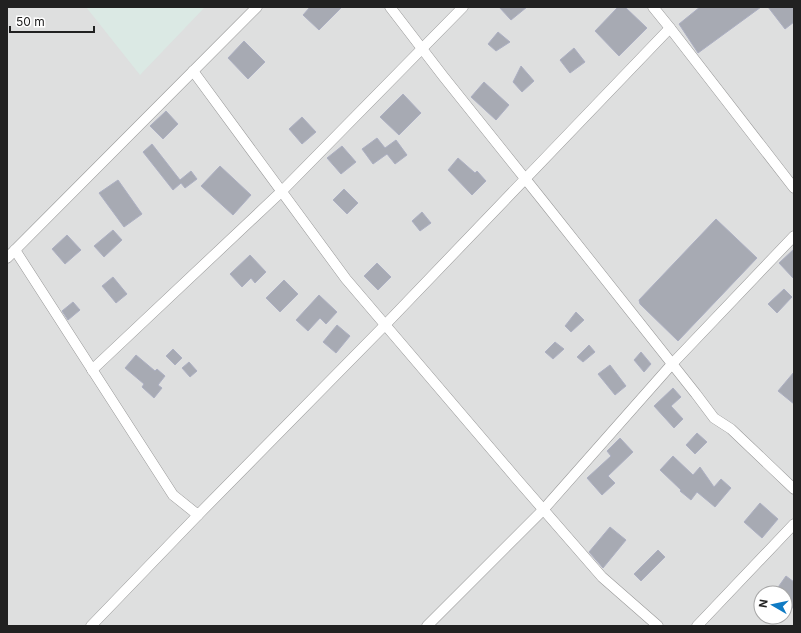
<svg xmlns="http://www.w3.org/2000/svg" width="801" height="633" viewBox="0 0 801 633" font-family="Inter,sans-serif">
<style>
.residential{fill:#dedfdf;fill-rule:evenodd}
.industrial{fill:#dbe9e4}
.building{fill:#a7aab3;stroke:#acafc2}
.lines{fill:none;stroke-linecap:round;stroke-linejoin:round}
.street-casing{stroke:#989898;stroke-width:11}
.street{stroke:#fff;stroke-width:10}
</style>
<rect width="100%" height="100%" fill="#e9e9f1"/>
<path class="residential" d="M7,7H794V626H7ZM761,593H785V617H761Z"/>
<polygon class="industrial" points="86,7 205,7 140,75"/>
<g class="building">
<polygon points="310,7 342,7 319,30 303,15"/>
<polygon points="499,7 527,7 511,20"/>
<polygon points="618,7 625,7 647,28 619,56 595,31"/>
<polygon points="700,7 761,7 698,53 679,24"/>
<polygon points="768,7 794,7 794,22 785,29"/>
<polygon points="498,32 510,42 496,51 488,44"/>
<polygon points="244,41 265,62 248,79 228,58"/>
<polygon points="574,48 585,62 570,73 560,60"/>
<polygon points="521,66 534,81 522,92 513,82"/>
<polygon points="484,82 509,105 496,120 471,97"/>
<polygon points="403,94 421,113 399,135 380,117"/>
<polygon points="166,111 178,124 163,139 150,126"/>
<polygon points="302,117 316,132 302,144 289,129"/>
<polygon points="377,138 385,148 396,140 407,155 395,164 387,154 373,164 362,149"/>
<polygon points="152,144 180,180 191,171 197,179 185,188 181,183 173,190 143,152"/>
<polygon points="342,146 356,162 341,174 327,158"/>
<polygon points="458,158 475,173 477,171 486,181 472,195 448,170"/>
<polygon points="220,166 251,195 233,215 201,186"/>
<polygon points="118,180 142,214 124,227 99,193"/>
<polygon points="344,189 358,203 347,214 333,200"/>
<polygon points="422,212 431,223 420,231 412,221"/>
<polygon points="716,219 757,258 678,341 640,304 639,300"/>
<polygon points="113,230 122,240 104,257 94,246"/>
<polygon points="67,235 81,250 65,264 52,249"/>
<polygon points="794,249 794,279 779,263"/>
<polygon points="250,255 266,272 255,283 251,278 242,287 230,274"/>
<polygon points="377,263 391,277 378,290 364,276"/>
<polygon points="113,277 127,294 116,303 102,286"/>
<polygon points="284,280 298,294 280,312 266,298"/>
<polygon points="784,289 792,297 777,313 768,304"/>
<polygon points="319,295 337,312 326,324 320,318 308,331 296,320"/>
<polygon points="73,302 80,310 68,320 62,311"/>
<polygon points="576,312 584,320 571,332 565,326"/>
<polygon points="337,325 350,336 336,353 323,342"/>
<polygon points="555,342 564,349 553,359 545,352"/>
<polygon points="589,345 595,352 583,362 577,357"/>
<polygon points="173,349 182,358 175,365 166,356"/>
<polygon points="641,352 651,364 644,372 634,360"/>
<polygon points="136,355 155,371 157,369 165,376 158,385 162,388 154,398 142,387 144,384 125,368"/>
<polygon points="189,362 197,371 190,377 182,368"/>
<polygon points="610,365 626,386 615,395 598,374"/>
<polygon points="794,372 794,404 778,391"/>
<polygon points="673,388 681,397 671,406 683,419 674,428 654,406"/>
<polygon points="697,433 707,442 695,454 686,445"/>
<polygon points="620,438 633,452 608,476 615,483 602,495 587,478 611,456 607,451"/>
<polygon points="673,456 693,475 700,467 714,487 721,479 731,488 715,507 697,492 691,500 680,491 681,490 660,470"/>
<polygon points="760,503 778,519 762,538 744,522"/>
<polygon points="610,527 626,540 603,568 589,552"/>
<polygon points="658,550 665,557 641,581 634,574"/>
<polygon points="786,576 794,582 794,609 785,602 785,593 774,593"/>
</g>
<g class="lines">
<g class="street-casing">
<g id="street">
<polyline points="390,7 443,76 543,201 696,394 714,418 731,429 794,489"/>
<polyline points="653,7 670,28 794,188"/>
<polyline points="193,71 346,279 515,477 602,577 658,626"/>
<polyline points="15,250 173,495 198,515 385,325 670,28"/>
<polyline points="7,258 257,7"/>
<polyline points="92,370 282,191 463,7"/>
<polyline points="91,626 198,515"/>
<polyline points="427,626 543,510 672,364 794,236"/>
<polyline points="697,626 794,524"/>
</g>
</g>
<use href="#street" class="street"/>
</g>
<rect width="801" height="633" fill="none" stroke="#212121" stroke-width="16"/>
<g transform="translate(773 605) rotate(279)"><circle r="19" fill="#ffffff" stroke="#a6a6a6"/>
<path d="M0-3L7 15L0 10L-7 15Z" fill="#0f7bc4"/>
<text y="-6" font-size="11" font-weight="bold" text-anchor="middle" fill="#212121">N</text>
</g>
<path d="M10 26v6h84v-6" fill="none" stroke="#212121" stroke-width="2"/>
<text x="16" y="26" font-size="12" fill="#212121" stroke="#ffffff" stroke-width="3" paint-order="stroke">50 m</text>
</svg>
